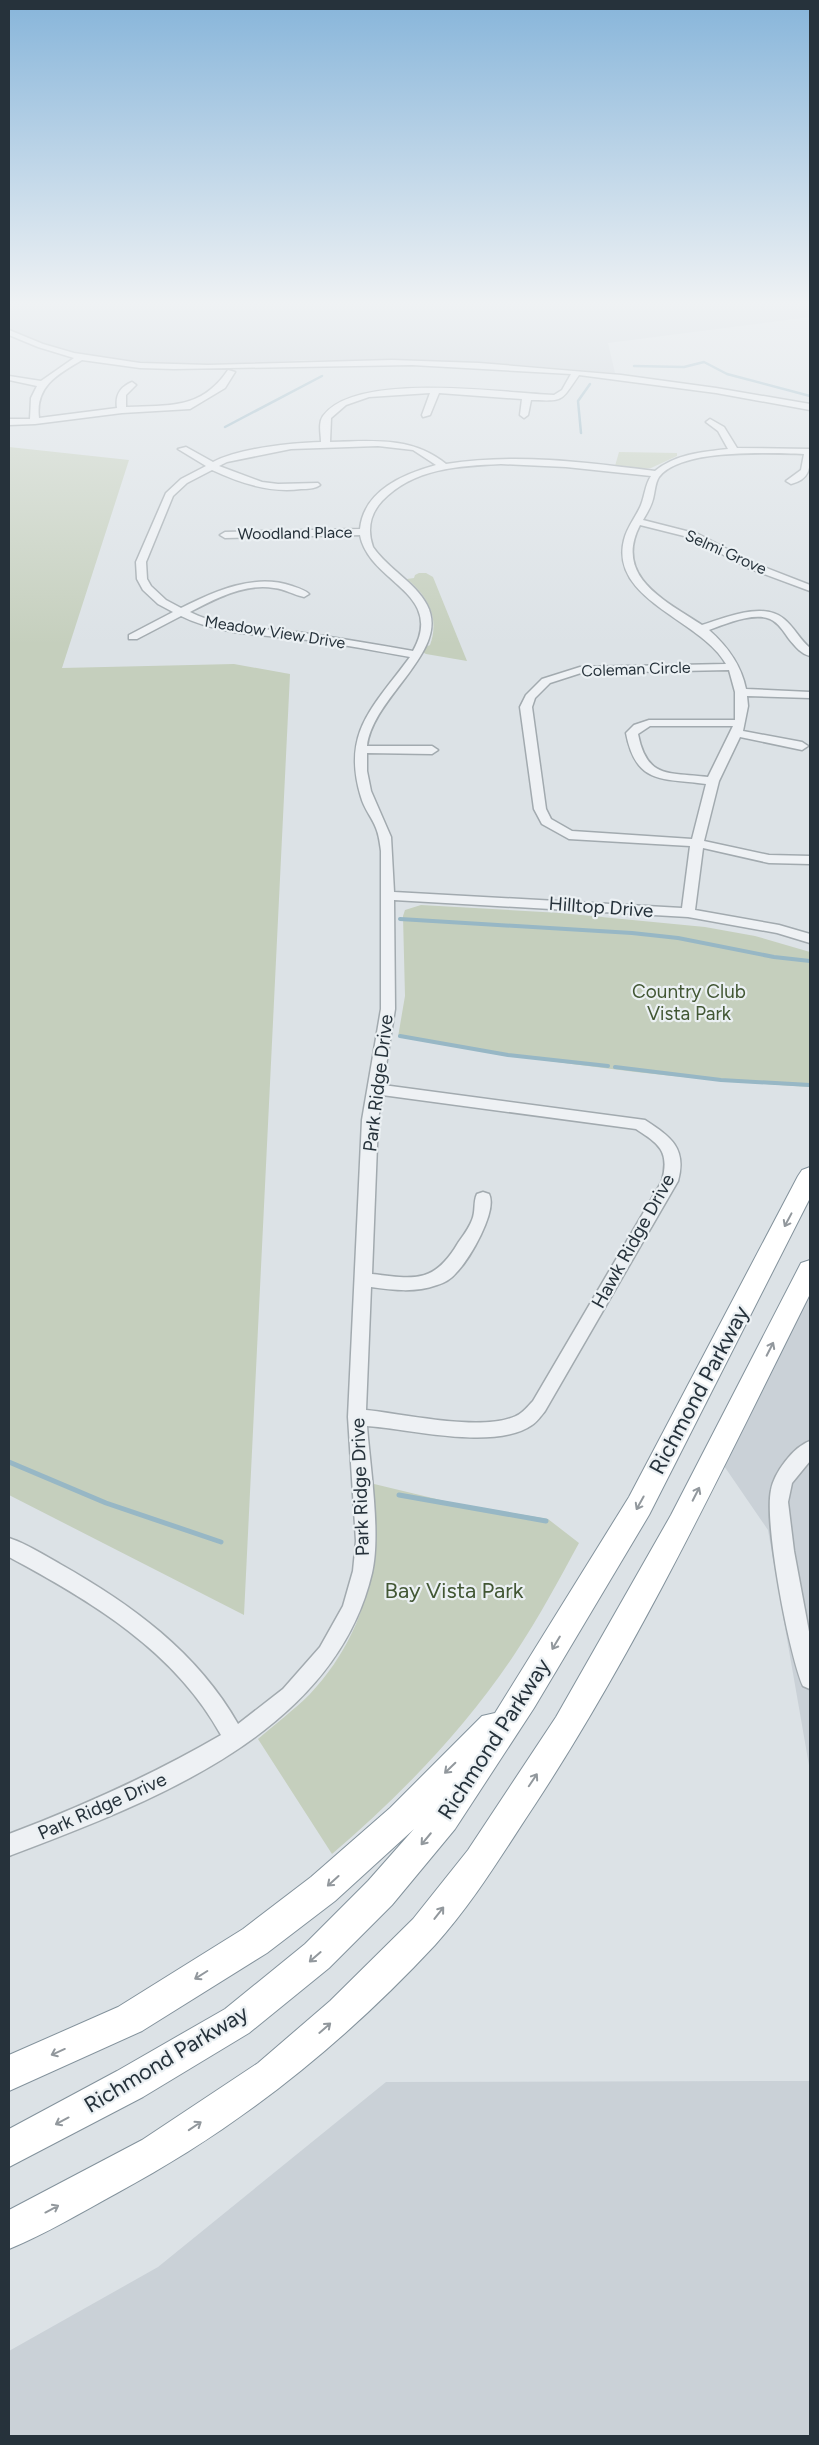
<svg xmlns="http://www.w3.org/2000/svg" width="819" height="2445" viewBox="0 0 819 2445" font-family="Figtree,sans-serif">
<style>
.built{fill:#cad1d7}
.green{fill:#c5cfbd}
.lines{fill:none;stroke-linecap:round;stroke-linejoin:round}
.stream-far2{stroke:#97b7c5;stroke-width:2.5}
.stream-far1{stroke:#97b7c5;stroke-width:4}
.stream{stroke:#97b7c5;stroke-width:5}
.minor-casing{stroke:#a2aaaf;stroke-width:3}
.highway-casing{stroke:#83929c;stroke-width:2}
.minor{fill:#eef1f4;fill-rule:evenodd}
.highway{fill:#fff;fill-rule:evenodd}
.oneway{stroke:#92989d}
.labels{text-anchor:middle;dominant-baseline:central;stroke-width:4.5;stroke-linejoin:round;paint-order:stroke}
.far-street-label{font-size:16px;fill:#26323b;stroke:#ebf0f3}
.street-label{font-size:19px;fill:#26323b;stroke:#ebf0f3}
.park-label{font-size:19px;fill:#425734;stroke:#ebf0f3}
.near-street-label{font-size:22px;fill:#26323b;stroke:#ebf0f3}
.near-park-label{font-size:22px;fill:#425734;stroke:#ebf0f3}
</style>
<rect width="100%" height="100%" fill="#dce2e6"/>
<g class="built">
<polygon points="9,303 810,303 810,317 608,343 615,373 496,363 304,360 228,365 142,364 100,359 59,349 24,337 9,329"/>
<polygon points="810,1291 810,1771 768,1530 722,1463"/>
<polygon points="810,2081 810,2436 9,2436 9,2351 158,2267 386,2082"/>
</g>
<g class="green">
<polygon points="9,447 129,460 62,668 234,664 290,674 244,1615 9,1495"/>
<polygon points="619,452 677,453 677,456 651,468 641,469 615,466"/>
<path d="M419,573H426L433,577L467,661L426,654L419,650L430,645C440,619 428,596 407,579L414,578L415,575Z"/>
<path d="M421,905L560,913L705,927L755,936L810,952V1087C672,1079 534,1061 398,1037L405,996L403,916L405,910Z"/>
<path d="M370,1483L453,1503L548,1519L579,1543C559,1580 539,1617 516,1652C466,1728 401,1795 332,1854L258,1739C275,1724 294,1710 310,1694C344,1658 368,1610 372,1560C375,1535 371,1508 370,1483Z"/>
</g>
<g class="lines">
<g class="stream-far2">
<polyline points="634,366 684,367 704,362 727,374 810,396"/>
<polyline points="225,427 322,376"/>
<polyline points="581,433 578,401 590,384"/>
</g>
<g class="stream-far1">
<polyline points="400,919 632,933 678,938 774,957 810,961"/>
<polyline points="400,1036 508,1055 608,1066"/>
<polyline points="615,1067 721,1080 810,1085"/>
</g>
<g class="stream">
<polyline points="9,1462 106,1503 221,1542"/>
<polyline points="399,1495 546,1521"/>
</g>
<g class="minor-casing">
<g id="minor">
<path d="M9,330L43,344L74,353L140,363L208,365L392,360L479,363L621,375L716,388L810,404V410L716,393L579,375C560,402 565,401 531,400L528,415L524,418L520,415L522,399L439,393L430,415L423,417L422,415L430,393L369,397L346,405L331,418L330,442C372,441 412,436 446,464C515,453 585,462 655,471C676,454 702,452 728,449L718,431L706,422L710,419L724,427L737,448L810,449C810,467 811,479 791,484L786,481L801,470L804,454C770,453 681,448 659,477C655,483 655,492 653,499C651,507 647,513 643,520L698,534L756,564L810,585V591L748,568L692,538L640,525C613,577 666,601 702,625C725,618 763,601 784,619C794,627 800,640 810,648V656C801,654 795,646 789,639C784,632 779,623 770,619C753,612 726,624 709,630C727,646 741,664 746,689L810,692V698L747,696L748,706L743,731L802,742L808,746L802,750L740,737L719,781L704,841L769,855L810,856V864L769,863L703,848L695,910L779,925L810,934V943L777,933L688,917L394,900L395,1009L383,1085L645,1120C671,1137 687,1148 678,1181L545,1411C541,1416 537,1422 532,1425C495,1451 410,1429 367,1426C370,1467 381,1534 372,1573C334,1735 148,1803 9,1856V1834C83,1806 152,1775 221,1735C175,1651 91,1601 9,1557V1538C27,1544 44,1555 60,1564C131,1604 197,1652 238,1724L283,1689L320,1647L343,1606L353,1571L356,1541L348,1417L362,1120L381,1009V851C380,844 379,835 376,828C372,817 364,809 361,797C341,732 374,706 410,657C376,651 342,644 308,640C267,635 219,635 181,616L137,639H129V635L173,612L158,604L143,590L137,579L136,562L166,493L181,479L206,466L178,449L186,447L213,462C240,448 291,443 321,442C321,434 318,423 323,416C356,371 502,393 554,395L562,390L571,374L412,365L174,369L140,368L82,360C58,374 35,386 39,418L117,408C115,395 120,387 132,382L136,385L126,395V407C169,405 201,410 228,370L235,372L225,388L190,409L122,413L35,424L9,425V419H30L31,398L37,386L9,380V376L41,381L74,358L38,347L9,335ZM378,446L413,450L436,465C404,474 364,490 360,529L225,532L220,535L225,538L360,535C369,583 446,592 413,651C379,645 345,639 310,634C271,628 226,630 190,612C215,599 245,583 274,588C285,589 294,595 304,597L309,594C305,590 298,588 292,586C254,573 215,591 181,608L166,600L151,586L147,579L146,562L173,496L187,483L212,470C240,483 269,493 301,489C307,489 315,489 320,485L318,483L278,484L262,482L219,466L227,462L291,449ZM501,464L566,467L651,476C645,485 645,495 641,505C636,517 627,527 624,540C609,600 702,620 726,664L580,667L542,679L526,695L520,707L534,809L542,824L569,839L690,846L682,908L394,892L391,837L371,791L367,771V753L432,754L438,750L432,746H367C373,696 451,651 427,605C415,582 388,569 373,547C367,530 370,514 382,501C414,468 458,466 501,464ZM729,670L735,692V720H649L634,725L626,733C636,785 662,778 706,784L692,839L572,831L551,819L546,809L532,707L535,698L550,683L581,673ZM650,726H733L708,777C670,772 647,780 638,734ZM382,1095L636,1129C659,1144 670,1151 662,1181L533,1401C528,1406 523,1413 516,1416C481,1432 405,1414 366,1410L371,1287C393,1290 415,1293 437,1285C444,1283 451,1279 456,1273C469,1260 498,1211 489,1194L483,1192L477,1194C473,1202 476,1211 472,1220C469,1228 463,1236 458,1243C434,1284 414,1279 372,1274L378,1120Z"/>
<path d="M810,1441V1461L792,1483L788,1502L794,1551L810,1637V1689L803,1686C789,1654 764,1523 771,1490C774,1473 793,1447 810,1441Z"/>
</g>
</g>
<g class="highway-casing">
<g id="highway">
<polygon points="810,1167 810,1198 649,1515 534,1708 455,1829 392,1905 329,1968 249,2033 143,2097 9,2167 9,2129 117,2071 225,2009 305,1944 368,1881 414,1829 335,1901 267,1953 142,2031 9,2091 9,2055 118,2007 243,1929 311,1877 390,1808 482,1716 495,1713 629,1497 798,1176 802,1170"/>
<path d="M810,1260V1294C724,1466 641,1642 536,1803C504,1851 474,1902 435,1945C343,2044 237,2129 117,2193C82,2212 46,2234 9,2249V2210L142,2140L258,2063L330,2001L413,1919L468,1850L556,1717L671,1515L801,1263Z"/>
</g>
</g>
<use href="#minor" class="minor"/>
<use href="#highway" class="highway"/>
</g>
<defs><path id="oneway-shaft" d="M-6 0H5M1.5-3L5.5 0L1.5 3" fill="none" stroke-width="1.6" stroke-linecap="round" stroke-linejoin="round" transform="scale(1.25)"/></defs>
<g class="oneway">
<use href="#oneway-shaft" transform="translate(788 1220) rotate(118)"/>
<use href="#oneway-shaft" transform="translate(770 1349) rotate(-63)"/>
<use href="#oneway-shaft" transform="translate(696 1494) rotate(-63)"/>
<use href="#oneway-shaft" transform="translate(640 1503) rotate(119)"/>
<use href="#oneway-shaft" transform="translate(556 1643) rotate(121)"/>
<use href="#oneway-shaft" transform="translate(450 1768) rotate(136)"/>
<use href="#oneway-shaft" transform="translate(533 1780) rotate(-56)"/>
<use href="#oneway-shaft" transform="translate(426 1839) rotate(130)"/>
<use href="#oneway-shaft" transform="translate(333 1881) rotate(138)"/>
<use href="#oneway-shaft" transform="translate(439 1913) rotate(-52)"/>
<use href="#oneway-shaft" transform="translate(315 1957) rotate(139)"/>
<use href="#oneway-shaft" transform="translate(201 1975) rotate(148)"/>
<use href="#oneway-shaft" transform="translate(325 2028) rotate(-41)"/>
<use href="#oneway-shaft" transform="translate(58 2052) rotate(156)"/>
<use href="#oneway-shaft" transform="translate(62 2121) rotate(152)"/>
<use href="#oneway-shaft" transform="translate(195 2126) rotate(-34)"/>
<use href="#oneway-shaft" transform="translate(52 2209) rotate(-28)"/>
</g>
<linearGradient id="sky" x2="0" y2="1"><stop stop-color="#87b5da"/><stop offset="0.47" stop-color="#eff2f4"/><stop offset="1" stop-color="#eff2f4" stop-opacity="0"/></linearGradient>
<rect width="819" height="645" fill="url(#sky)"/>
<g class="labels">
<g class="far-street-label">
<text transform="translate(295 533) rotate(-1)">Woodland Place</text>
<text transform="translate(726 552) rotate(24)">Selmi Grove</text>
<text transform="translate(275 632) rotate(9)">Meadow View Drive</text>
<text transform="translate(636 669) rotate(-2)">Coleman Circle</text>
</g>
<g class="street-label">
<text transform="translate(601 907) rotate(4)">Hilltop Drive</text>
<text transform="translate(378 1083) rotate(-83)">Park Ridge Drive</text>
<text transform="translate(633 1241) rotate(-61)">Hawk Ridge Drive</text>
<text transform="translate(360 1487) rotate(-92)">Park Ridge Drive</text>
<text transform="translate(102 1806) rotate(-24)">Park Ridge Drive</text>
</g>
<g class="park-label">
<text x="689" y="991">Country Club<tspan x="689" dy="22">Vista Park</tspan></text>
</g>
<g class="near-street-label">
<text transform="translate(699 1390) rotate(-62)">Richmond Parkway</text>
<text transform="translate(494 1739) rotate(-57)">Richmond Parkway</text>
<text transform="translate(166 2059) rotate(-31)">Richmond Parkway</text>
</g>
<g class="near-park-label">
<text x="454" y="1590">Bay Vista Park</text>
</g>
</g>
<rect width="819" height="2445" fill="none" stroke="#26323b" stroke-width="20"/>
</svg>
